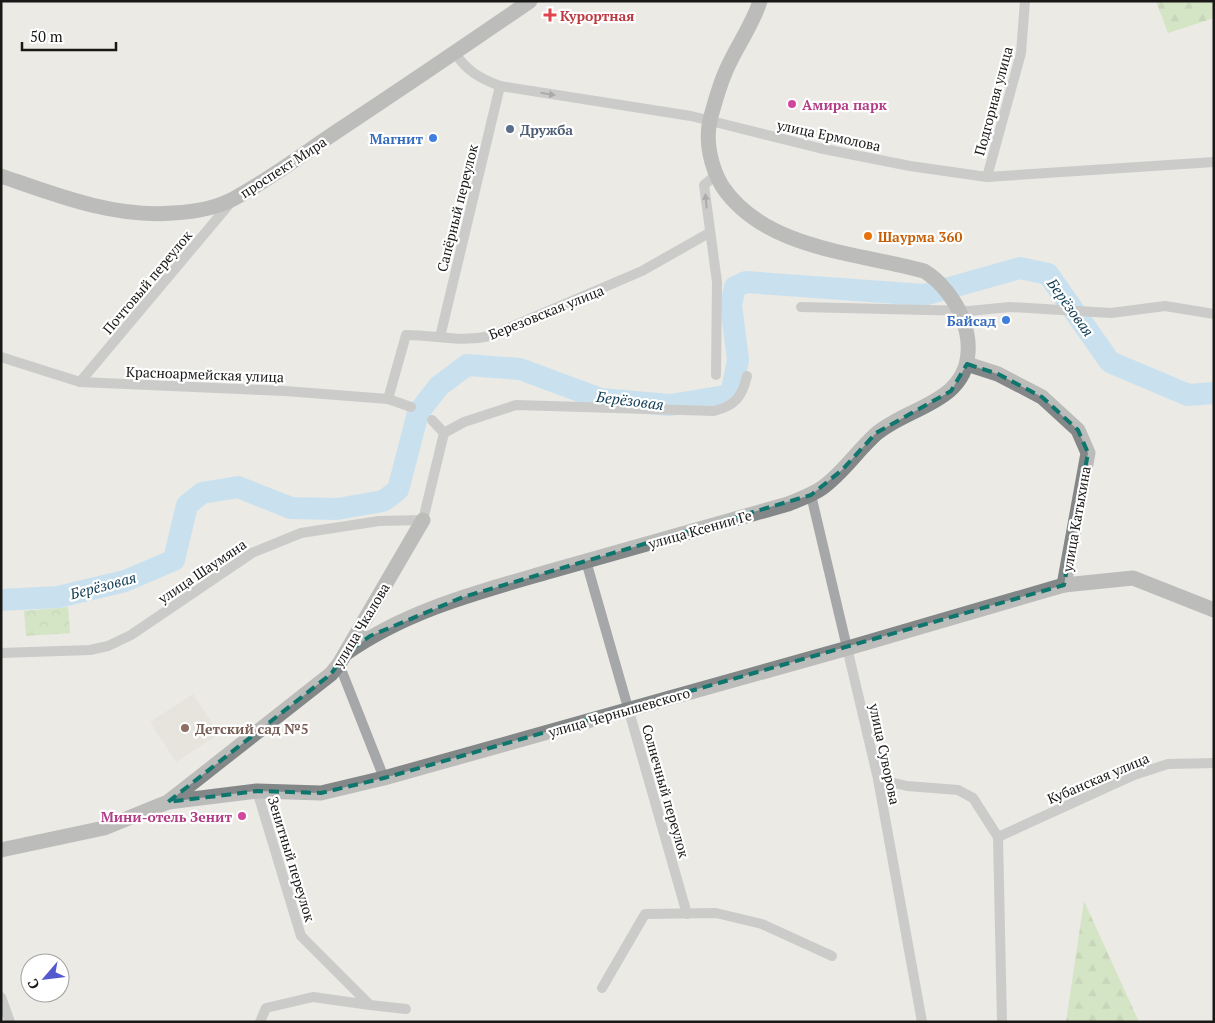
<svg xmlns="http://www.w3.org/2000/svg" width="1215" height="1023" viewBox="0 0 1215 1023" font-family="'PT Serif',serif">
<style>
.built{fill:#e2ded2}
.forest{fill:url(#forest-firs)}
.park{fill:url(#park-crowns)}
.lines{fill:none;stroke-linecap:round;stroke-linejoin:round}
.river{stroke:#a0d8fa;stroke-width:22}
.street{stroke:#a5a7a8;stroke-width:10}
.secondary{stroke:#838788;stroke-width:15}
.oneway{fill:#5f6060}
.marked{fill:none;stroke:#0f766e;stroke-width:4;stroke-dasharray:10 6;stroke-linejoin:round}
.health-dot{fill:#e0444e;stroke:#fff;stroke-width:2}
.hotel-dot{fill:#d1479c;stroke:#fff;stroke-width:2}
.service-dot{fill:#5c6f8a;stroke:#fff;stroke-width:2}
.shop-dot{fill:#3f7fe0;stroke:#fff;stroke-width:2}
.food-dot{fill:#e8710a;stroke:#fff;stroke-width:2}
.education-dot{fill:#8d6e63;stroke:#fff;stroke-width:2}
.labels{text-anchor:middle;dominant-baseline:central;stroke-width:4.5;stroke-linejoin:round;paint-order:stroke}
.health-label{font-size:14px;font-weight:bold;fill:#be3a42;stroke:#fff;text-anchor:start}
.street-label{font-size:14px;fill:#191817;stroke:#fff}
.hotel-label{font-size:14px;font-weight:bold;fill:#b23c85;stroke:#fff;text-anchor:start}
.service-label{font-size:14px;font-weight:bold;fill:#4e5e75;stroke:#fff;text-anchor:start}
.shop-label{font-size:14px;font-weight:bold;fill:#366cbe;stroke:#fff;text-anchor:end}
.food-label{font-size:14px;font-weight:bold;fill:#c56008;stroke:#fff;text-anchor:start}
.education-label{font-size:14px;font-weight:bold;fill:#785e54;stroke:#fff;text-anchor:start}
.water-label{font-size:15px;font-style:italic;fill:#113d54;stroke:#fff}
</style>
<defs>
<pattern id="forest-firs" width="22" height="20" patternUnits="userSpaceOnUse" patternTransform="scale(1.25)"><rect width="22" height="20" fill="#b6df9b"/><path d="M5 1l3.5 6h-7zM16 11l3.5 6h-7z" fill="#9cbf85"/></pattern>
<pattern id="park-crowns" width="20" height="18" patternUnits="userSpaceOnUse" patternTransform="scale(1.25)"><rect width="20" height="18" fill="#b6df9b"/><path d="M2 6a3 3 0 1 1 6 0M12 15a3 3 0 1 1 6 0" fill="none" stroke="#9cbf85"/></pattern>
</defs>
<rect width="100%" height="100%" fill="#ebeae5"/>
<polygon class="built" points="193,694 219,734 176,762 150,722"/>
<g class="forest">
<polygon points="1156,1 1214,1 1214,18 1168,33"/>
<polygon points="1084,901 1139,1022 1066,1022"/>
</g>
<polygon class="park" points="68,607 70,633 26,636 24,611"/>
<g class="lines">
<polyline class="river" points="1,600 58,597 125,581 174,560 187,505 202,493 238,487 291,508 337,509 383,501 398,490 418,413 439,386 467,365 520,369 601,399 670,405 731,395 738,360 731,305 735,287 746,282 924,295 1020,268 1048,274 1110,362 1188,395 1214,393"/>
<g class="street">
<path d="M455,53C467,71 479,78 500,86L691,116L819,148L910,166L987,177L1214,162"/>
<polyline points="716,175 704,185 717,282 716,375"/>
<polyline points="987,177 1021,53 1025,1"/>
<polyline points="801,307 969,311 1010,307 1111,313 1165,306 1214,314"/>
<polyline points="440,337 500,86"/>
<polyline points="1,357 80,382 285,391 388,399 411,407"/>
<polyline points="80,382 232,201"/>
<path d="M388,399L406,335C438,335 459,343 490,336L642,271L709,233"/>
<path d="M444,433L464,422L516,405L714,411C735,406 742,397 747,376"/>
<polyline points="811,495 878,779 922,1022"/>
<polyline points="586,561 687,914"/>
<polyline points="1,653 90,650 108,646 131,635 252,553 301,533 379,521 423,520 444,433 432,420"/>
<polyline points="339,664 384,778"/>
<polyline points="878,779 907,786 958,790 973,798 998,837 1002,1022"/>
<polyline points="257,791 301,936 370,1005 406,1009"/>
<polyline points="998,837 1134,775 1168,764 1214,763"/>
<polyline points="602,988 645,914 716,913 762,924 832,956"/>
<polyline points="1,997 10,1022"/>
<polyline points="260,1022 266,1008 313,997 370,1005"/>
</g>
<g class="secondary">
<path d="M1,176C56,195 114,218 173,213C194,212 217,208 235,198C270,179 303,154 336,132C401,89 466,45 530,1"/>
<polyline points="967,364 998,374 1042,397 1078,430 1088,453 1064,585"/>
<path d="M345,654C407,610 479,592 551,571C630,548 709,527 788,504C800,499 812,495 822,488C843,473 857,451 876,434C907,407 965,403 968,353C969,342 967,331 963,320C956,301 941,281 924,271C856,252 765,250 722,186C711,167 705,142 710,120C714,105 719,87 725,73C735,48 752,27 760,1"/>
<polyline points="168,802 257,791 321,793 384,778 848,648 1064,585 1133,578 1214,610"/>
<polyline points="1,850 104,828 168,802 331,674 339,664 423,520"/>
</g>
</g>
<defs><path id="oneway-solid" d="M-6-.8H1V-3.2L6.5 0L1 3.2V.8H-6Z" transform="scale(1.25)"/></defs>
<g class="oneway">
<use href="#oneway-solid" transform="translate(548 94) rotate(9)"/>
<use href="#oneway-solid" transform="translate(706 201) rotate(-96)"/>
</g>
<path d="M0 0H1215V1023H0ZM967,364L998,374L1042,397L1078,430L1088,453L1064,585L384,778L321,793L257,791L168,802L331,674L345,654L370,636L463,597L811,495L842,470L876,433L951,391Z" fill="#ebeae5" fill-opacity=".55" fill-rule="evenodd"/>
<path class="marked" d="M967,364L998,374L1042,397L1078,430L1088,453L1064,585L384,778L321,793L257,791L168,802L331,674L345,654L370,636L463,597L811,495L842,470L876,433L951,391Z"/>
<path class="health-dot" d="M547.5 7.5h5v5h5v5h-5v5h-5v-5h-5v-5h5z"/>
<g class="hotel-dot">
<circle cx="792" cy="104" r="5"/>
<circle cx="242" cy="816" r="5"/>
</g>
<circle class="service-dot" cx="510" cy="129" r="5"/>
<g class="shop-dot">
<circle cx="433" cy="138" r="5"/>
<circle cx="1006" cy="320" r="5"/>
</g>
<circle class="food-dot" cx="868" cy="236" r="5"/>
<circle class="education-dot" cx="185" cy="728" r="5"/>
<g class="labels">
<g class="health-label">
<text x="560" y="15">Курортная</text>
</g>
<g class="street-label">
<text transform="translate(993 101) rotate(-75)">Подгорная улица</text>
<text transform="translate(829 135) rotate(12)">улица Ермолова</text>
<text transform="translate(283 167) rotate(-33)">проспект Мира</text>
<text transform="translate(457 208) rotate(-76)">Сапёрный переулок</text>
<text transform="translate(147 282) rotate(-50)">Почтовый переулок</text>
<text transform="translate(546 312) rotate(-22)">Березовская улица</text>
<text transform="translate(205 374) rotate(2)">Красноармейская улица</text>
<text transform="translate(1076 519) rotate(-80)">улица Катыхина</text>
<text transform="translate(700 529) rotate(-16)">улица Ксении Ге</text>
<text transform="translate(202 571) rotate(-34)">улица Шаумяна</text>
<text transform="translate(361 625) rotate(-59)">улица Чкалова</text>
<text transform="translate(619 712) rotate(-16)">улица Чернышевского</text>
<text transform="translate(885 754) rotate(78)">улица Суворова</text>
<text transform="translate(1098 778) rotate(-23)">Кубанская улица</text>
<text transform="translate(666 791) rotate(74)">Солнечный переулок</text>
<text transform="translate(292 859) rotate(73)">Зенитный переулок</text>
</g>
<g class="hotel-label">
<text x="802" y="104">Амира парк</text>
<text x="232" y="816" text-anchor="end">Мини-отель Зенит</text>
</g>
<g class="service-label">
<text x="520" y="129">Дружба</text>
</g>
<g class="shop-label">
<text x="423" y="138">Магнит</text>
<text x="996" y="320">Байсад</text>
</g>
<g class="food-label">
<text x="878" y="236">Шаурма 360</text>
</g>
<g class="education-label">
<text x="195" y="728">Детский сад №5</text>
</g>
<g class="water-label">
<text transform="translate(1071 307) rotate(54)">Берёзовая</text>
<text transform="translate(630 400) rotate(7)">Берёзовая</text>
<text transform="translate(103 585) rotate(-15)">Берёзовая</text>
</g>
</g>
<rect width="1215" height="1023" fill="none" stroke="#191817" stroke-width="5"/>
<g transform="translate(45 978) rotate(242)"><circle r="24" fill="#ffffff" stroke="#a3a3a2"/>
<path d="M0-4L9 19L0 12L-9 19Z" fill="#5559d0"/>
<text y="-8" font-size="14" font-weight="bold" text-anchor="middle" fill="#191817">С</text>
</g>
<path d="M22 42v8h94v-8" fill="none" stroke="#191817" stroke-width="2.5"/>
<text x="30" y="42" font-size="15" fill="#191817" stroke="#ffffff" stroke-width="4" paint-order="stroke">50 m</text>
</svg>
